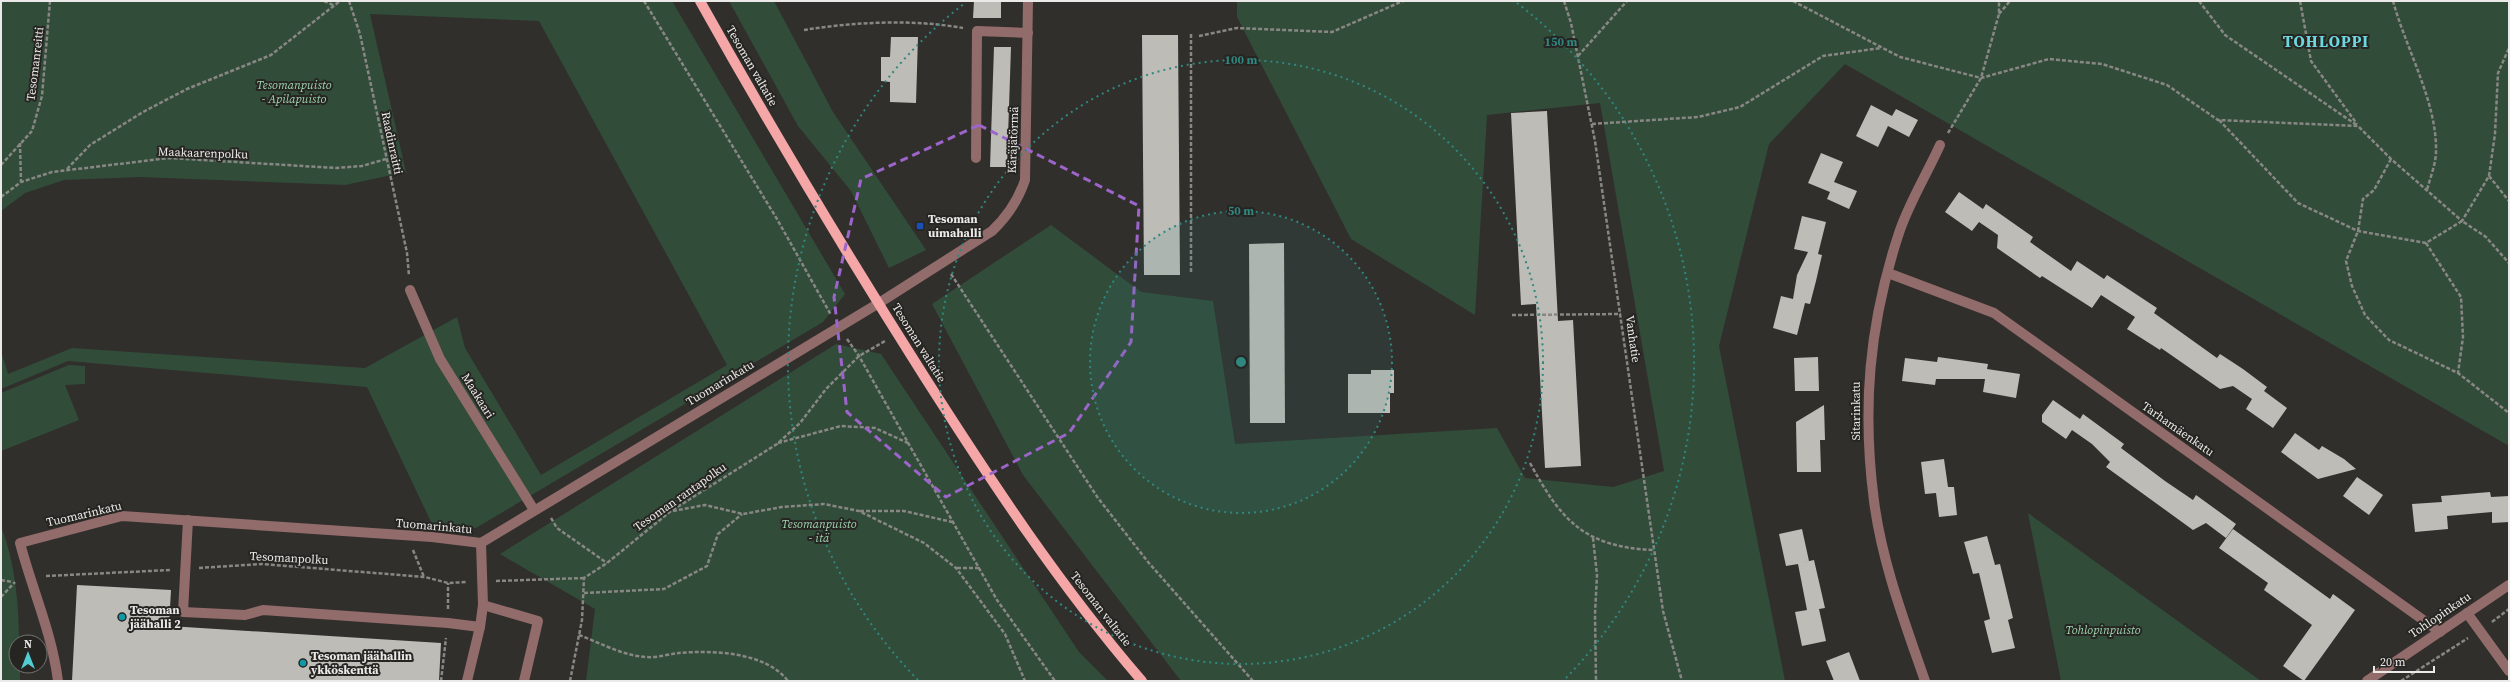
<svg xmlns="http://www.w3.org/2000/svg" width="2510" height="682" viewBox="0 0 2510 682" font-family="'Source Serif 4',serif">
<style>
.green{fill:#324c3a}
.building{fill:#bdbcb7}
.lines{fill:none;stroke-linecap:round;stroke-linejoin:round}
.path{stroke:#888784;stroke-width:2.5;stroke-dasharray:4 2;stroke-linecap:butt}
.minor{stroke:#926b6b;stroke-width:10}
.major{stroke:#f5a6a7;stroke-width:10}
.marked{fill:none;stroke:#9d65cb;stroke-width:3;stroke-dasharray:8 5;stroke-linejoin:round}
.ring{fill:none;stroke:#308780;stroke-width:2;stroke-dasharray:2 4}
.transit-dot{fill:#1a4fb4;stroke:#262522;stroke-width:1.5}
.culture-dot{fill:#0f9aa8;stroke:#262522;stroke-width:1.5}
.labels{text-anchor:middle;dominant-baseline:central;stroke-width:4;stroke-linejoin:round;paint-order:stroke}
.street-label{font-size:12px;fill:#ebeae8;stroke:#262522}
.park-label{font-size:12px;font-style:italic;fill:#9dd5ae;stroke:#262522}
.poi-label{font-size:12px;font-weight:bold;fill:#ebeae8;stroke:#262522;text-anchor:start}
.district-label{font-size:16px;font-weight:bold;letter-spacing:1px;fill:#6cd8de;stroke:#262522}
.centre{fill:#308780;stroke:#262522;stroke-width:2}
.ring-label{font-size:12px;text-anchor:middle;font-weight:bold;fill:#308780;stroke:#262522;stroke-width:4;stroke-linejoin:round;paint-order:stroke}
</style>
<rect width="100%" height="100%" fill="#302f2b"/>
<g class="green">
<polygon points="1,1 672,1 845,294 823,322 476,528 432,524 367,387 68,361 1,389 1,351 8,374 72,348 365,368 457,317 465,348 541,475 727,365 539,21 370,14 406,172 345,185 141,177 64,180 25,193 1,211"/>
<polygon points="729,1 774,1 833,112 926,250 889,268 851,191 798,126"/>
<polygon points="1237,1 2509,1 2509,446 1845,64 1769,144 1719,346 1785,681 1181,681 1023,475 932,304 1051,225 1141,292 1213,301 1235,444 1497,428 1525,478 1613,487 1664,471 1600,103 1487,115 1475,315 1351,239 1237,17"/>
<polygon points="836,344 881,354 1079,652 1108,681 586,681 595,609 500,554"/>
<polygon points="69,365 85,366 85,384 65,385 79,420 1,451 1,393"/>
<polygon points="2028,513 2261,681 2061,681"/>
<path d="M1,526C15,562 19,604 19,642H16V666H20V681H1Z"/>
</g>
<g class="building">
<polygon points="974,1 1001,1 1001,18 973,18"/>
<polygon points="1142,35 1178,35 1180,275 1144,275"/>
<polygon points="891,37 918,37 916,103 890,102 890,82 881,81 881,57 890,57"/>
<polygon points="994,47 1011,47 1007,167 990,167"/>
<polygon points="1871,105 1892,116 1896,109 1918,120 1909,137 1888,126 1878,147 1856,136"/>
<polygon points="1547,111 1558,321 1573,320 1581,466 1545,468 1536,304 1521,305 1511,113"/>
<polygon points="1821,153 1843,162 1834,182 1857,191 1849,209 1827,199 1830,192 1808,183"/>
<polygon points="1959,192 1983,209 1986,204 2033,237 2030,242 2071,271 2077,261 2104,279 2107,275 2157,308 2154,313 2217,358 2220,354 2243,369 2267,387 2264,391 2287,408 2273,428 2246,409 2252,399 2233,386 2220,389 2161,348 2160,350 2127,329 2135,317 2101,295 2092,308 2042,276 2040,278 1997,248 1998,235 1979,222 1972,231 1945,212"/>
<polygon points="1802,216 1826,222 1818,254 1822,255 1816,281 1810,304 1805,303 1797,335 1773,328 1781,296 1793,299 1797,275 1808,252 1794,249"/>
<polygon points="1284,243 1285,423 1250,423 1249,244"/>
<polygon points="1818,357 1819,391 1795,391 1794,358"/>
<polygon points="1938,357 1988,364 1987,369 2020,374 2016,398 1983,392 1985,379 1936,379 1935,385 1902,381 1905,358 1937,362"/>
<polygon points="1371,370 1394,370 1394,393 1390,393 1390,413 1348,413 1348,374 1371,374"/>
<polygon points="2053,400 2080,419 2083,414 2124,444 2121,448 2165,481 2193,500 2196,495 2236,524 2226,538 2206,523 2193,530 2106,467 2110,462 2092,444 2072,430 2066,439 2042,422 2042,415"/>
<polygon points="1824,405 1825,440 1820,440 1821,472 1797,472 1796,422"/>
<polygon points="2295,433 2319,450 2322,446 2344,459 2356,469 2318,479 2281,452"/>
<polygon points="1944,459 1948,487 1954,487 1957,515 1939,517 1936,493 1925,494 1921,462"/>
<polygon points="2357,477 2383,495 2369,515 2343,496"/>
<polygon points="2490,492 2491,497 2509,496 2509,522 2492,523 2492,512 2447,516 2448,529 2415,532 2412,504 2442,502 2441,496"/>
<polygon points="1802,529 1809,561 1800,563 1814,560 1825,608 1819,609 1826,641 1802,646 1795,612 1807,610 1798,564 1786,566 1779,534"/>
<polygon points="2233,529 2330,599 2333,594 2355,610 2304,681 2283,666 2312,625 2264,590 2268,583 2219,548"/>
<polygon points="1987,536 1995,565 2000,564 2013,618 2008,620 2015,648 1992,653 1984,621 1990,619 1979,573 1973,574 1964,542"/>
<polygon points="77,585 171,590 169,626 441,643 439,681 72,681"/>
<polygon points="1849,652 1860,681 1834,681 1826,661"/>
</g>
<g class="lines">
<g class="path">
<polyline points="324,1 335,6"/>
<polyline points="349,1 360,34 407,253 409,276"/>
<polyline points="644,1 777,219 831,315"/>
<polyline points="1564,1 1571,23 1595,141 1663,611 1682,681"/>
<polyline points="1793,1 1900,57 1981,78 2049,59 2102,64 2167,85 2218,120 2358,126 2391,159 2462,221 2489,176 2495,134 2498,73 2509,48"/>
<polyline points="2199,1 2225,35 2358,126"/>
<polyline points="2300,1 2311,61 2357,124"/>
<path d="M2393,1C2406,49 2437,102 2436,151C2436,164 2430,178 2427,190"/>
<polyline points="1999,14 2010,1"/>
<path d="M804,30C854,22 913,19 963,28"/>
<polyline points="1199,36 1237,28 1332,32 1403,1"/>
<polyline points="1578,56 1627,1"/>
<polyline points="2219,120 2298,203 2358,231 2426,243 2462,221 2486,237 2509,263"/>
<polyline points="1592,124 1698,117 1740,107 1823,56 1881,48"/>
<polyline points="1948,133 1981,78 1999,14 1999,1"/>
<polyline points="20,143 21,182"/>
<polyline points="2391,159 2374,190 2363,199 2358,231 2346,261 2352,286 2365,315 2389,340 2458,373 2509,413"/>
<polyline points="1,165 32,131 42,96 50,1"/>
<polyline points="67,169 90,145 143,112 187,89 271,55 340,1"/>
<polyline points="2489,176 2509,201"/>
<polyline points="1,197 21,182 52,172 169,158 336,168 362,166 386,159"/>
<polyline points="2426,243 2461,297 2463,337 2458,373"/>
<polyline points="1191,272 1191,34"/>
<polyline points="951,274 1098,498 1148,562 1253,681"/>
<polyline points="1512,315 1621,314"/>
<polyline points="847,339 859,356 997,600 1055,681"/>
<polyline points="778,443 841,426 875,428 908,443"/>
<path d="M1530,463C1561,520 1584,547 1653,550"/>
<polyline points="673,511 705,505 743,514 782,507 824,504 859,511 924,543 956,568 1005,634 1025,681"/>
<polyline points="860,511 904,511 952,522"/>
<polyline points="551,518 557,528 607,563"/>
<polyline points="1593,538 1597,575 1595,614 1596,681"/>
<polyline points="413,550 424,577"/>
<polyline points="199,568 262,564 425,577 448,583 467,582"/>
<polyline points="957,568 979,568"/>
<polyline points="46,576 170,570"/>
<polyline points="1,580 13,582"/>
<polyline points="496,581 584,578"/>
<polyline points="584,593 664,589 707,566 718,534 742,514"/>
<polyline points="1,597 15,582"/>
<polyline points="448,609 448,583"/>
<polyline points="2492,622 2509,609"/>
<path d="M579,635C600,643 624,656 646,657C657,658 669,654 679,653C713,650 766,652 788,681"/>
<polyline points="441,681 446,638"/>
<polyline points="570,681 582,620 584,578 607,563 671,511 777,444 800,423 826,389 859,356 885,341"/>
<polyline points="2401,681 2468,638"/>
</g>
<g class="minor">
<polyline points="976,158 977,31 1028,33"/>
<polyline points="1888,273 1994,313 2440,632"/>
<polyline points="410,290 440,359 534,510"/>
<polyline points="188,520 183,612 245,615 263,610 448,623 480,627"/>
<polyline points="483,605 538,621 524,681"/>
<polyline points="2467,613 2509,671"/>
<path d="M58,681C52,633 32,589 20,543L122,516L432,537L481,543L879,303L992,231C1008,216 1018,201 1025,180L1028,1"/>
<polyline points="467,681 480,627 483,605 481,543"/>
<path d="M1925,681C1905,623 1882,563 1874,501C1862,408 1869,325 1898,236C1907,206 1927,174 1940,145"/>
<polyline points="2367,681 2509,585"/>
</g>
<path class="major" d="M700,1C771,128 846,253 924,376C991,481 1060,586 1142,681"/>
</g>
<path class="marked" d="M979,125L1139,206L1131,342L1069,433L946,497L847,412L834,297L861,179Z"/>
<circle cx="1241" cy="362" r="151" fill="#308780" fill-opacity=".12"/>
<g class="ring">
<circle cx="1241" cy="362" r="151"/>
<circle cx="1241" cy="362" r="302"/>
<path d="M918 680A453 453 0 0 1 965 3M1517 3A453 453 0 0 1 1564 680"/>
</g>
<rect class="transit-dot" x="916" y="222" width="8" height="8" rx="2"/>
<g class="culture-dot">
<circle cx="122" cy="617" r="4"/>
<circle cx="303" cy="663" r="4"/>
</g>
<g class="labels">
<g class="street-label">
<text transform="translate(35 64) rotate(-83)">Tesomanreitti</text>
<text transform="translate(752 66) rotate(60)">Tesoman valtatie</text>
<text transform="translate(1013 140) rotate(-88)">Käräjätörmä</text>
<text transform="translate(392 143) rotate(78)">Raadinraitti</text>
<text transform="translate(203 153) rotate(2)">Maakaarenpolku</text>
<text transform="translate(1633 339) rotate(82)">Vanhatie</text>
<text transform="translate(919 343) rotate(58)">Tesoman valtatie</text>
<text transform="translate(720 383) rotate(-31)">Tuomarinkatu</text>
<text transform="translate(478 396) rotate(58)">Maakaari</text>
<text transform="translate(1856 411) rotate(-90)">Sitarinkatu</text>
<text transform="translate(2178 429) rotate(35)">Tarhamäenkatu</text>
<text transform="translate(680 497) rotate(-35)">Tesoman rantapolku</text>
<text transform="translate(84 514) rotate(-13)">Tuomarinkatu</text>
<text transform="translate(434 526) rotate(5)">Tuomarinkatu</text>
<text transform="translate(289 558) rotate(3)">Tesomanpolku</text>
<text transform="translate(1101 609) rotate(52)">Tesoman valtatie</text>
<text transform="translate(2440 615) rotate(-34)">Tohlopinkatu</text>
</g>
<g class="park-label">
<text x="294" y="85">Tesomanpuisto<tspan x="294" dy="14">- Apilapuisto</tspan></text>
<text x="819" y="524">Tesomanpuisto<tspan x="819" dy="14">- itä</tspan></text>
<text x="2103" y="630">Tohlopinpuisto</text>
</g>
<g class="poi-label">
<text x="928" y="219">Tesoman<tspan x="928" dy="14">uimahalli</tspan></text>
<text x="130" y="610">Tesoman<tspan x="130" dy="14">jäähalli 2</tspan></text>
<text x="311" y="656">Tesoman jäähallin<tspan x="311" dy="14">ykköskenttä</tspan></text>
</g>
<g class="district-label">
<text x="2326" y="41">TOHLOPPI</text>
</g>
</g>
<circle cx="1241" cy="362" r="6" class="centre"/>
<g class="ring-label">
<text x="1561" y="46">150 m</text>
<text x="1241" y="64">100 m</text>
<text x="1241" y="215">50 m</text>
</g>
<rect width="2510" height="682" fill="none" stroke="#ebeae8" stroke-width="4"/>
<g transform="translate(28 654)"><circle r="19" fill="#262522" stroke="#757471"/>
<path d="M0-3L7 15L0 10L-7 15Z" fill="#51ccd2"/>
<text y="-6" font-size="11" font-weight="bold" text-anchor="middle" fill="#ebeae8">N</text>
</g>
<path d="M2374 666v6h60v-6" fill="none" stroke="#ebeae8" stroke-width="2"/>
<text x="2380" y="666" font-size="12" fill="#ebeae8" stroke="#262522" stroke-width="3" paint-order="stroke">20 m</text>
</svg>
